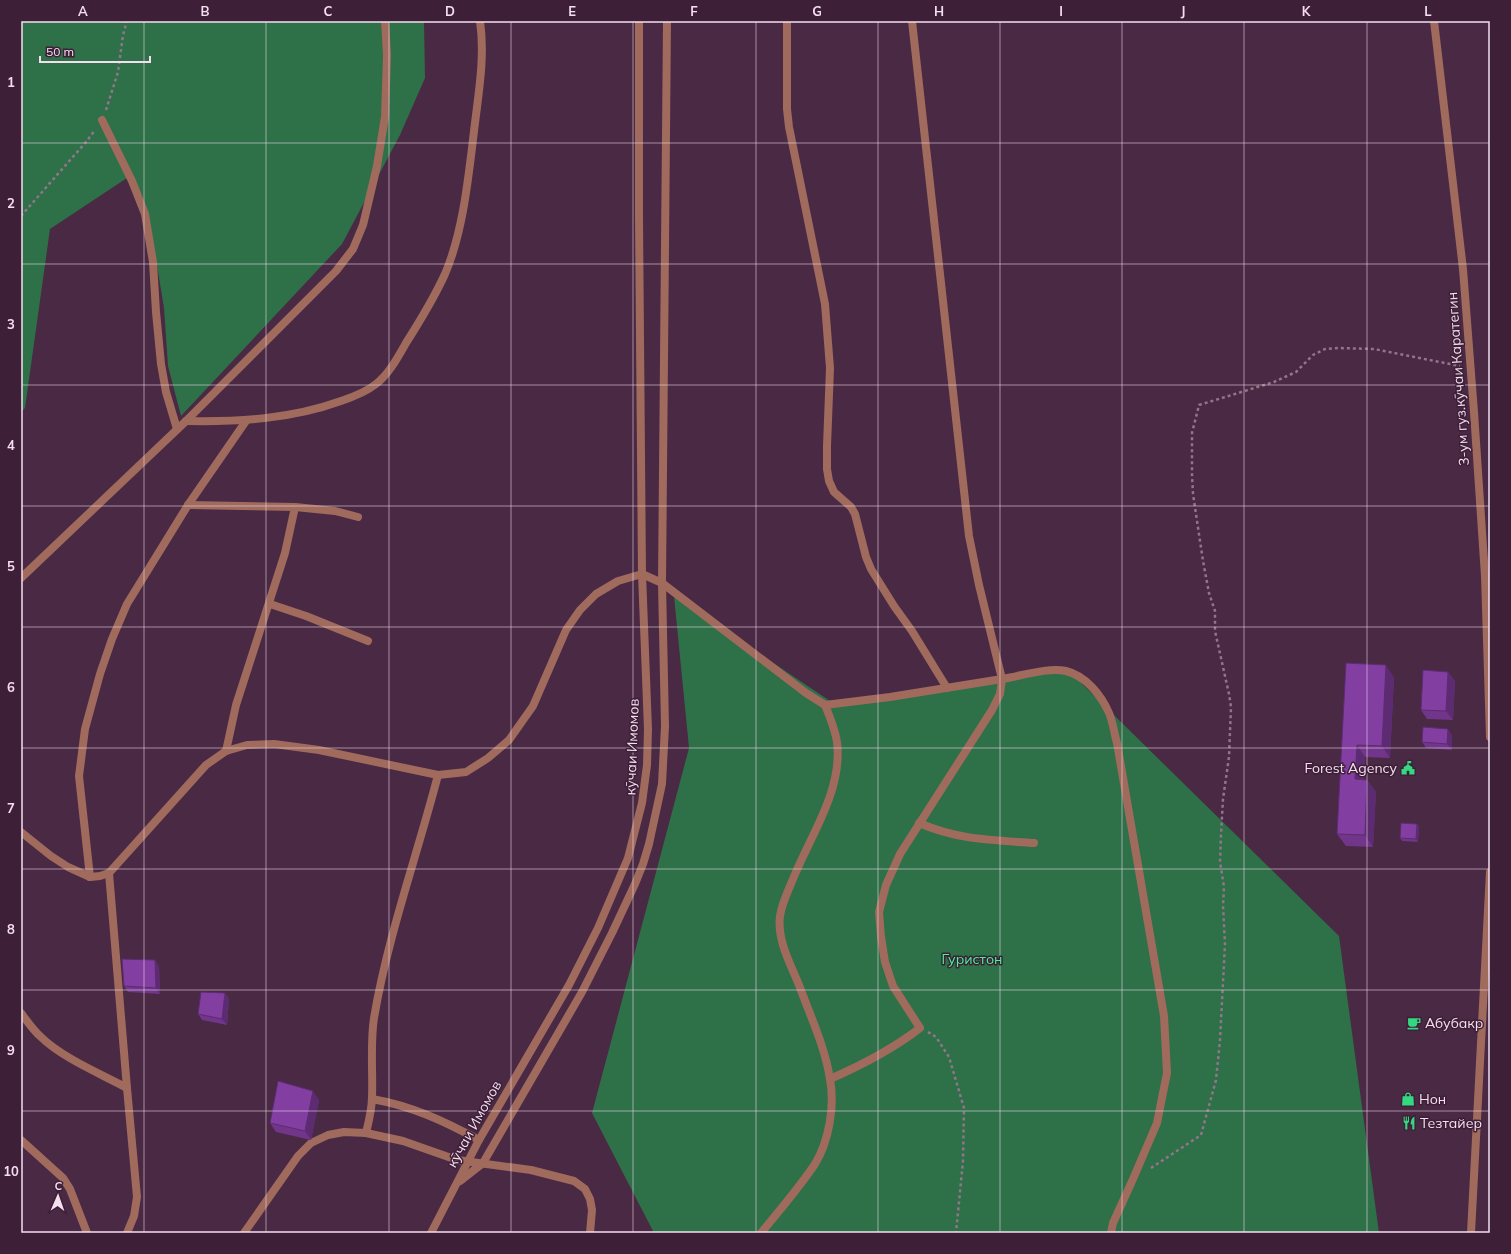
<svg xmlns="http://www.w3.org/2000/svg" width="1511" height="1254" viewBox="0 0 1511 1254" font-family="Mulish,sans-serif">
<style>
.green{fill:#2e7048}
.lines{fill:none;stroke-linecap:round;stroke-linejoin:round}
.path{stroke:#91768b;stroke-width:2.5;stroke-dasharray:3 3;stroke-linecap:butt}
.service{stroke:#a06a5d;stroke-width:8}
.minor{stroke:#a06a5d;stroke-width:8}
.tertiary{stroke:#a06a5d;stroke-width:8}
.wall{fill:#71358a}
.shaded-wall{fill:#5c2b71}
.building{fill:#833ea1;stroke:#5c2b71}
.grid{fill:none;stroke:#f4dfef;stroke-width:1;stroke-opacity:0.55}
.labels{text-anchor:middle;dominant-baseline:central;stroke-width:3;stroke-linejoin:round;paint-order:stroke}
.street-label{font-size:14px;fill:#f4dfef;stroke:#3e1f38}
.poi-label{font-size:14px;fill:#f4dfef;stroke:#3e1f38;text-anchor:start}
.park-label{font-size:14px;fill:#46f495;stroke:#3e1f38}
.neatline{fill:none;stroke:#f4dfef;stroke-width:1.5}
.grid-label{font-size:13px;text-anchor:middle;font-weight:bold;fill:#f4dfef}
</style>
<rect width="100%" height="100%" fill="#492943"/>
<g class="green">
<polygon points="21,21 424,21 425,78 400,135 342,244 181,416 168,366 164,308 151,229 130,176 50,229 25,408 21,412"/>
<polygon points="674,596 833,703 1068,670 1339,936 1379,1233 654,1233 592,1113 689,748"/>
</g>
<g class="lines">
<g class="path">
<polyline points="106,110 118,72 123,35 127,21"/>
<polyline points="21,216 86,142 95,130"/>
<polyline points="928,1032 936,1037 949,1057 964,1108 963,1161 956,1233"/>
<polyline points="1151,1168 1201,1135 1216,1080 1220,1040 1225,944 1223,906 1224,887 1220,862 1221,835 1223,799 1229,757 1231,707 1229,694 1215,631 1215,611 1209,593 1203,561 1193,494 1192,475 1192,433 1199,405 1274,382 1296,372 1313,355 1325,349 1339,348 1374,349 1460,366"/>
</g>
<g class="service">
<polyline points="787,21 787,109 789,127 825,304 830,368 827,446 827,469 829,481 834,492 851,507 855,514 866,557 871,569 894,606 912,631 947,688"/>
<path d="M912,21L969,536L979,585L1002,679C1021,676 1048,667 1066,671C1086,676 1101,695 1109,713C1113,722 1114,733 1117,743L1164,1016L1167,1073L1157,1123L1133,1179L1113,1223L1111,1233"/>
<polyline points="102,120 132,181 145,214 153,262 156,312 161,364 166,392 177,429"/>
<path d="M186,421C239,422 291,419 341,401C353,397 366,392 376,384C389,374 398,357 406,343C420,321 434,298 445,274C464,230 469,171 475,123C479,90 485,55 480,21"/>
<polyline points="188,505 295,507 285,553 236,705 226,751"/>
<polyline points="295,507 335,511 358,517"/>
<polyline points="270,604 306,616 368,641"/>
<path d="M919,823C958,840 993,840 1034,843"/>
<polyline points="90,877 79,776 85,729 100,674 112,639 127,604 188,505 246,421"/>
<path d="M21,1013C27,1021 33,1030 41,1037C61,1057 101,1074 127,1088L109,873"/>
<path d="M830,1079C862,1065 893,1049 920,1028L893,986L885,962L881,937L879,912L886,885L900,854L992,710L1000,694L1002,679"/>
<path d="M372,1099C412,1106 444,1121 479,1140"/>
<polyline points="366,1133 403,1141 457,1160 531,1170 574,1181 585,1189 590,1199 592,1210 590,1233"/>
<polyline points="21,1140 63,1178 70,1189 87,1233"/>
<polyline points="460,1181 483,1163 582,992 612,933 635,884 643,864 649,844 662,784 665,726 662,583 667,21"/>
<polyline points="127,1233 134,1216 137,1197 127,1088"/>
<path d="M244,1233L298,1156L311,1143L328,1135L344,1132L366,1133C369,1121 372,1109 372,1097C373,1071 370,1044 374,1018C388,935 417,856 438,775"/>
<polyline points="431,1233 479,1140 569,985 598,928 628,858 642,803 647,765 648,729 642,574 639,218 639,21"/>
<path d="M761,1233C779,1211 799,1188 815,1164C829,1141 835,1106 830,1079C825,1047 810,1015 799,985C790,963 777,940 780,916C782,903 788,891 793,879C810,836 843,791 837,742C835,729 830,717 825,705"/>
</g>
<g class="minor">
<polyline points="1434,21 1463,269 1474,412 1485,576 1490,737"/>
<polyline points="21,578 186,421 336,271 353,249 363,225 377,166 385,117 387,55 385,21"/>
<polyline points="21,832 51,856 68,867 90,877 100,876 109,873 206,765 226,751 247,745 274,744 319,750 438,775 466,772 488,758 509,740 533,706 566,630 580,610 596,594 618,581 642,574 662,583 806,693 825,705 890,697 1002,679"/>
</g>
<polyline class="tertiary" points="1471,1233 1490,872"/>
</g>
<g class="wall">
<polygon points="1346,663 1394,677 1390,758 1365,757 1364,780 1367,780 1376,792 1373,847 1346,846 1337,834"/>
<polygon points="1448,672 1455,681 1453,720 1427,719 1421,710"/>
<polygon points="1452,735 1452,750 1426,748 1422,742"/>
<polygon points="1417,824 1419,827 1418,842 1402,841 1400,838"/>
<polygon points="159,966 160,994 128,992 124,986"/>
<polygon points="225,993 229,999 227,1025 202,1020 198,1014"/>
<polygon points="319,1100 311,1140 276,1132 270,1123"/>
</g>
<g class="shaded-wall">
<polygon points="1386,665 1394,677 1390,758 1382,746"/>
<polygon points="1448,672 1455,681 1453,720 1446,711"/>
<polygon points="1448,729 1452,735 1452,750 1447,744"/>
<polygon points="1357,745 1365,757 1363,791 1355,779"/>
<polygon points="1367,780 1376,792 1373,847 1365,835"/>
<polygon points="1417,824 1419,827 1418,842 1416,839"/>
<polygon points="155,960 159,966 160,994 156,988"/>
<polygon points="225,993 229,999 227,1025 222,1019"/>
<polygon points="313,1091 319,1100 311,1140 305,1131"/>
</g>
<g class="building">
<polygon points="1346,663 1386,665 1382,746 1357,745 1355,779 1367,780 1365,835 1337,834"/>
<polygon points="1423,670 1448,672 1446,711 1421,710"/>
<polygon points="1423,727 1448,729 1447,744 1422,742"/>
<polygon points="1401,823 1417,824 1416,839 1400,838"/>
<polygon points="122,959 155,960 156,988 124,986"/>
<polygon points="201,992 225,993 222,1019 198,1014"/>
<polygon points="278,1081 313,1091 305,1131 270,1123"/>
</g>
<path class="grid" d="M144,21V1233M266,21V1233M389,21V1233M511,21V1233M633,21V1233M756,21V1233M878,21V1233M1000,21V1233M1122,21V1233M1244,21V1233M1367,21V1233M21,143H1490M21,264H1490M21,385H1490M21,506H1490M21,627H1490M21,748H1490M21,869H1490M21,990H1490M21,1111H1490"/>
<defs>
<g id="civic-bare" transform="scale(1.08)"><path d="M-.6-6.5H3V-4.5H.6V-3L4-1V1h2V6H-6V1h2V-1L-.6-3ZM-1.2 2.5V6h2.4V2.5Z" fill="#34d881" stroke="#3e1f38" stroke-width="2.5" paint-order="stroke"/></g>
<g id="cafe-bare" transform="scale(1.08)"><path d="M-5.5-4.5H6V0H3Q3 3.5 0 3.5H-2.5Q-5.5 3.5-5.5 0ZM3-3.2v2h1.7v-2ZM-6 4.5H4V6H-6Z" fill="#34d881" stroke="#3e1f38" stroke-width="2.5" paint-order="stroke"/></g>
<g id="shop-bare" transform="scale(1.08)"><path d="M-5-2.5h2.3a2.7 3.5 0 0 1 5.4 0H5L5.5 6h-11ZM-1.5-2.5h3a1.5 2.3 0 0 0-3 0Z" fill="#34d881" stroke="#3e1f38" stroke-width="2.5" paint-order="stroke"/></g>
<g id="restaurant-bare" transform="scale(1.08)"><path d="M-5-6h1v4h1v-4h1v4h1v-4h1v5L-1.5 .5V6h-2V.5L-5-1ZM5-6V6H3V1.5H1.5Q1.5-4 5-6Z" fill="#34d881" stroke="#3e1f38" stroke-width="2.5" paint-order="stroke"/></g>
</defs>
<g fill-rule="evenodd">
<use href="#civic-bare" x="1408" y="768"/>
<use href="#cafe-bare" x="1414" y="1023"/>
<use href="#shop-bare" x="1408" y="1099"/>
<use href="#restaurant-bare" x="1409" y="1123"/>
</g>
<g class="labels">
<g class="street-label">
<text transform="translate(1458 379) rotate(-94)">3-ум гуз.кӯчаи Каратегин</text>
<text transform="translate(632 747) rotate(-88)">кӯчаи Имомов</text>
<text transform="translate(474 1124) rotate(-61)">кӯчаи Имомов</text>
</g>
<g class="poi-label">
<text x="1397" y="768" text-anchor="end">Forest Agency</text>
<text x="1425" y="1023">Абубакр</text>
<text x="1419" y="1099">Нон</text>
<text x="1420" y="1123">Тезтайер</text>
</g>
<g class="park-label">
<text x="972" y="959">Гуристон</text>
</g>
</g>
<rect width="1511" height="1254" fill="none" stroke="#3e1f38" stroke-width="44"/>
<g transform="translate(58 1196) rotate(2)" stroke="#3e1f38" stroke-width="3" paint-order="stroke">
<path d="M0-3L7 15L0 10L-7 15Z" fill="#f4dfef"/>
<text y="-6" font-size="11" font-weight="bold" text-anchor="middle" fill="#f4dfef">С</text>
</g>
<path d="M40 56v6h110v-6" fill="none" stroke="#f4dfef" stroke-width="2"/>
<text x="46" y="56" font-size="12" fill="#f4dfef" stroke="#3e1f38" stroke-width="3" paint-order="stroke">50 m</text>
<rect x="22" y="22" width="1467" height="1210" class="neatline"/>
<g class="grid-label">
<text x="83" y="16">A</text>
<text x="205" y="16">B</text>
<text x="328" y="16">C</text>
<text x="450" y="16">D</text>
<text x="572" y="16">E</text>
<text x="694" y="16">F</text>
<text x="817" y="16">G</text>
<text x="939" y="16">H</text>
<text x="1061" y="16">I</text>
<text x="1183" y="16">J</text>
<text x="1306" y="16">K</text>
<text x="1428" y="16">L</text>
<text x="11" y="87">1</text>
<text x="11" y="208">2</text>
<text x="11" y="329">3</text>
<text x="11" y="450">4</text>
<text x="11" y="571">5</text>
<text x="11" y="692">6</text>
<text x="11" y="813">7</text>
<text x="11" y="934">8</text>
<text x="11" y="1055">9</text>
<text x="11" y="1176">10</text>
</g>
</svg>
